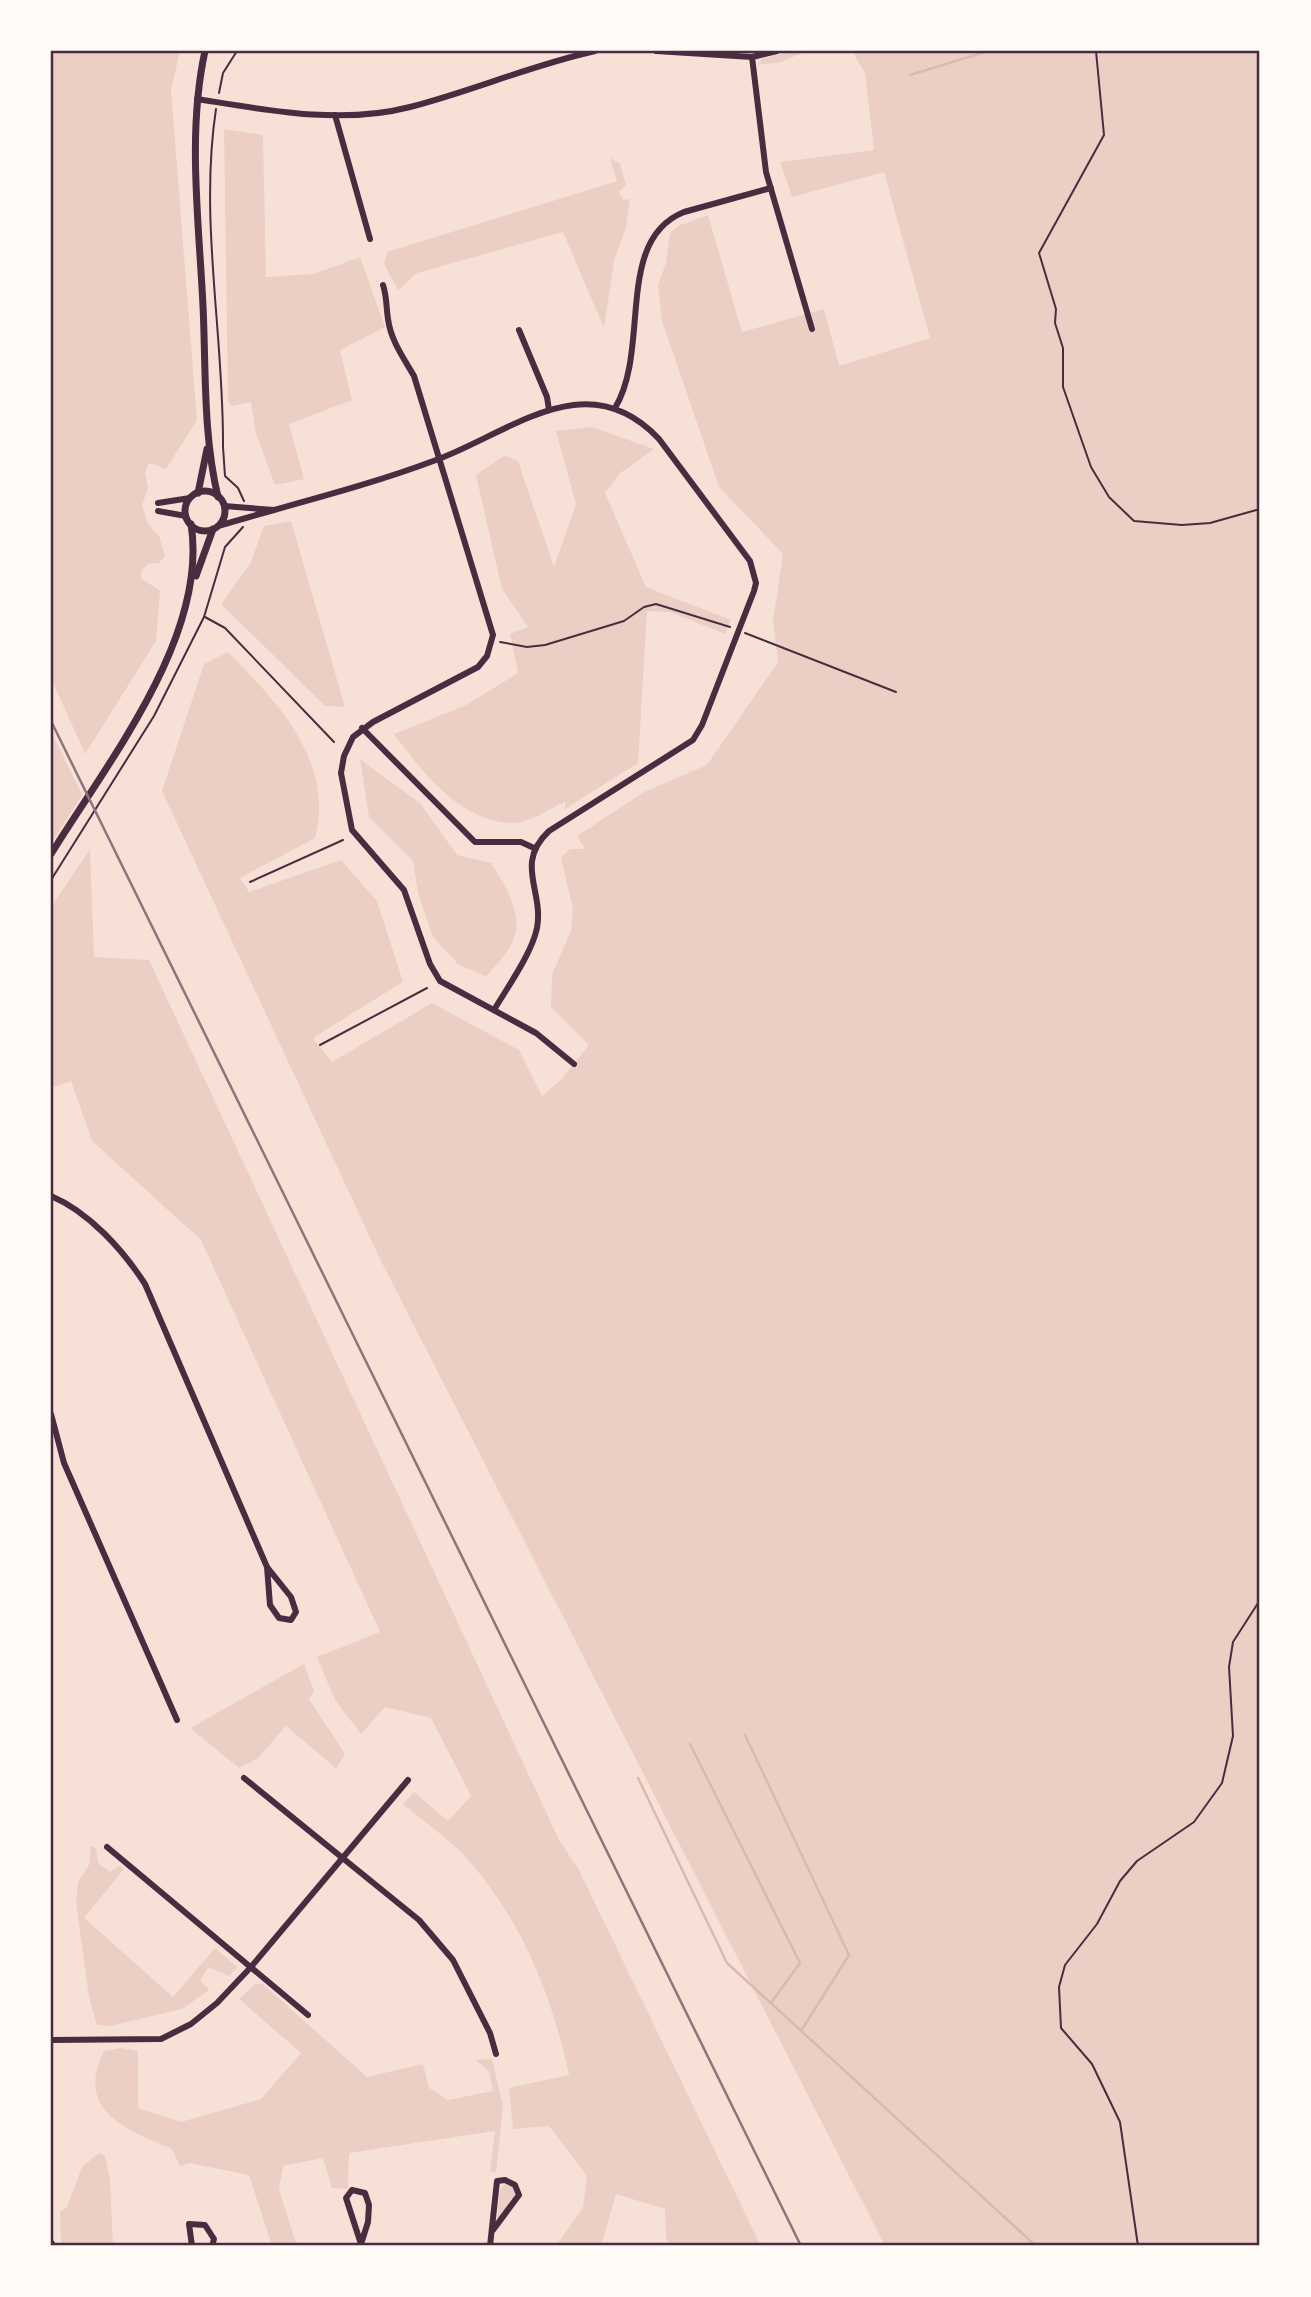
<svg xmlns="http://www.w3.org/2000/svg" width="1311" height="2297" viewBox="0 0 1311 2297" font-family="'DejaVu Sans',sans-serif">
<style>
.green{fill:#ebcfc5}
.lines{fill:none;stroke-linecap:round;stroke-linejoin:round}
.stream{stroke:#dcb8b0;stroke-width:2.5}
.path{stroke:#4a2c40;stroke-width:2}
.minor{stroke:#4a2c40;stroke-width:6}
.tertiary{stroke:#4a2c40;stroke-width:7}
.secondary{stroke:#4a2c40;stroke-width:8}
.rail{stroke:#8f747c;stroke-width:2.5}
.neatline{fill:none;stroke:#4a2c40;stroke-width:2.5}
</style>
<rect width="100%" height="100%" fill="#f7e1d7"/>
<g class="green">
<polygon points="51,51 180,51 171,90 197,420 166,469 149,463 145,473 148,488 142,505 148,524 159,536 165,556 159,563 148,564 142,570 141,578 160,591 156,641 85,754 51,678"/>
<polygon points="790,51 807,51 781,62 757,65 762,59"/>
<path d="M852,51H1260V2246H885L381,1261L162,791L204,664L228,652C277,702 335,761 315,838L240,878L249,892L341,860L377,901L403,982L313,1038L332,1062L432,1003L519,1050L542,1096L562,1079L589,1045L551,1007L552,975L571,930L573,909L561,858L570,849H585L577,836L644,792L707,765L778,662L773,621L783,554L719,487L662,321L658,285L666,263L670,233L680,225L708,215L742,332L824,309L839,366L930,338L884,172L792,197L780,162L874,150L865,73Z"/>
<polygon points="224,129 263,135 266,277 314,274 360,257 385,327 340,350 352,400 289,424 304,479 275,485 256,434 251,402 232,406 228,401"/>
<polygon points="610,158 620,164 626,185 619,192 623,200 630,199 626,227 614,261 604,328 563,232 417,273 398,290 384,264 387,252 617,181"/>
<path d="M592,427L654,449L619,474L605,493L646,587L731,620L725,634L670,612L647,611L638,763L565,809V802C551,808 530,822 515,823C462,824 422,772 394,734L466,705L518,673L510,634L528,627L502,589L476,475L505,455L518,461L554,567L576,504L556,431Z"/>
<polygon points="291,521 345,707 325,706 221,604 250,564 264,526"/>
<polygon points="51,731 82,795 51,844"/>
<path d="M360,759L420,803L457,855L491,863C504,883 525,916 513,941C507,954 495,966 486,977L458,964L433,937L418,893L413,861L369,817Z"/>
<path d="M90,849L94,957L149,960L560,1842L578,1868L761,2246H672L666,2239L665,2209L616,2194L601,2246H556L583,2207L587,2176L549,2126L513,2129L509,2088L569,2075C552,1997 524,1925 471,1863C453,1841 425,1823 403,1804L414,1792L448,1821L471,1796L431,1718L385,1707L361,1734L335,1700L317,1657L380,1632L201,1240L92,1141L71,1081L51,1088V907Z"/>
<polygon points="304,1664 314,1691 309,1699 345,1754 336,1768 286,1726 257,1759 239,1768 190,1728"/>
<polygon points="91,1846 96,1848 98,1863 110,1872 120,1866 124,1869 84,1918 173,1997 215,1948 237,1967 229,1976 209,1967 200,1980 209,1990 182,2009 110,2026 97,2025 89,1997 76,1902 78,1882 89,1865"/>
<path d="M255,1984H263L367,2077L423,2064L429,2088L448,2100L493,2091L489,2071L475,2060L492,2059L503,2106L496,2173L490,2171L495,2131L349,2153L348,2189L332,2188L323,2158L283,2166L279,2190L297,2246H272L249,2175L189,2163L180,2166L172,2149C127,2129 74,2112 104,2051L121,2048L138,2051V2108L181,2122L261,2099L301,2053L239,1999Z"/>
<polygon points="99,2153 105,2156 110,2179 113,2246 61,2246 60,2212 67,2207 82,2167"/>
<polygon points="505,2184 513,2186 517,2193 497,2221 500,2189"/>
</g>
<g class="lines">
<g class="stream">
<polyline points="910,75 988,51"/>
<polyline points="745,1735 849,1955 801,2031"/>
<polyline points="690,1744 800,1963 771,2003"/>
<polyline points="638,1778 727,1963 1036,2246"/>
</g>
<g class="path">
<polyline points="1096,51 1104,135 1039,253 1056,309 1055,323 1063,348 1063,387 1091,467 1109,497 1134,521 1182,525 1210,523 1260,509"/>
<polyline points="219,93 223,73 237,51"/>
<path d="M216,109C199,220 224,335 223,447L225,476L238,488L244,501"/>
<polyline points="205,617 225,628 334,742"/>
<polyline points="745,633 896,692"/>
<polyline points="500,642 527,647 545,645 624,621 644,607 656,604 730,627"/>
<polyline points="51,880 154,716 204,617 225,547 243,527"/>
<polyline points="250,882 343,840"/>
<polyline points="320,1045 427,988"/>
<polyline points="1138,2246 1120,2122 1092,2064 1061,2028 1059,1987 1065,1965 1097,1924 1120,1881 1137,1861 1194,1822 1222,1783 1233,1736 1229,1667 1233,1642 1260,1600"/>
</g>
<g class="minor">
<polyline points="656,51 752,57 777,51"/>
<polyline points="752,57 766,172 812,329"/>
<path d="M197,99C266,110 341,125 410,107C472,91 532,65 595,51"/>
<polyline points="335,115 370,239"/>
<path d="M383,285C387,297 386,306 388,319C391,341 403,357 414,376L493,635L487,656L478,667L373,722L353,737L344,756L341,773L352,830L404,890L430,964L440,981L536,1033L574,1064"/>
<polyline points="519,330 547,397 549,410"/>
<path d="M615,408C651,348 614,240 684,212L771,188"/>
<polyline points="158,503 190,498"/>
<path d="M274,510C328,495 383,480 436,460C510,433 587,362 659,439L750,561L756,583L754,591L702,725L693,740L549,831C514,864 544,890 537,928C532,953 507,988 494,1010"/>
<polyline points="158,511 186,516"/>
<polyline points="218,526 274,510 224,506"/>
<polyline points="362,728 475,842 521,842 534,848"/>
<path d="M51,1196C89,1212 123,1250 145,1284L267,1567L291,1597L296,1612L291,1620L279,1618L270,1605L267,1567"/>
<polyline points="51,1414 64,1463 177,1720"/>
<polyline points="244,1778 419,1920 453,1960 490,2033 496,2054"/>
<polyline points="107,1847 308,2015"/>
<polyline points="51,2040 161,2039 191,2024 217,2003 251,1967 408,1780"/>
<polyline points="361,2244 368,2222 369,2205 365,2193 352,2190 346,2198 361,2244 361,2246"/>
<polyline points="192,2246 189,2224 205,2225 214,2239 212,2246"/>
<polyline points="490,2246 497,2181 505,2180 515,2185 519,2195 493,2230"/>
</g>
<g class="tertiary">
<path d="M205,51C187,133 199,222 203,306C206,369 203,435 218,497"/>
<circle cx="205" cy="511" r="20"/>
<polyline points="198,493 207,449"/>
<polyline points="196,576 213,529"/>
<path d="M51,854C107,763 209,636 191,524"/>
</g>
<polyline class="secondary" points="51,2244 51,2246"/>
<polyline class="rail" points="51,721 801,2246"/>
</g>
<rect width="1311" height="2297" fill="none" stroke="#fffaf5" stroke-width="105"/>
<rect x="52" y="52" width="1206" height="2192" class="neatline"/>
</svg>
